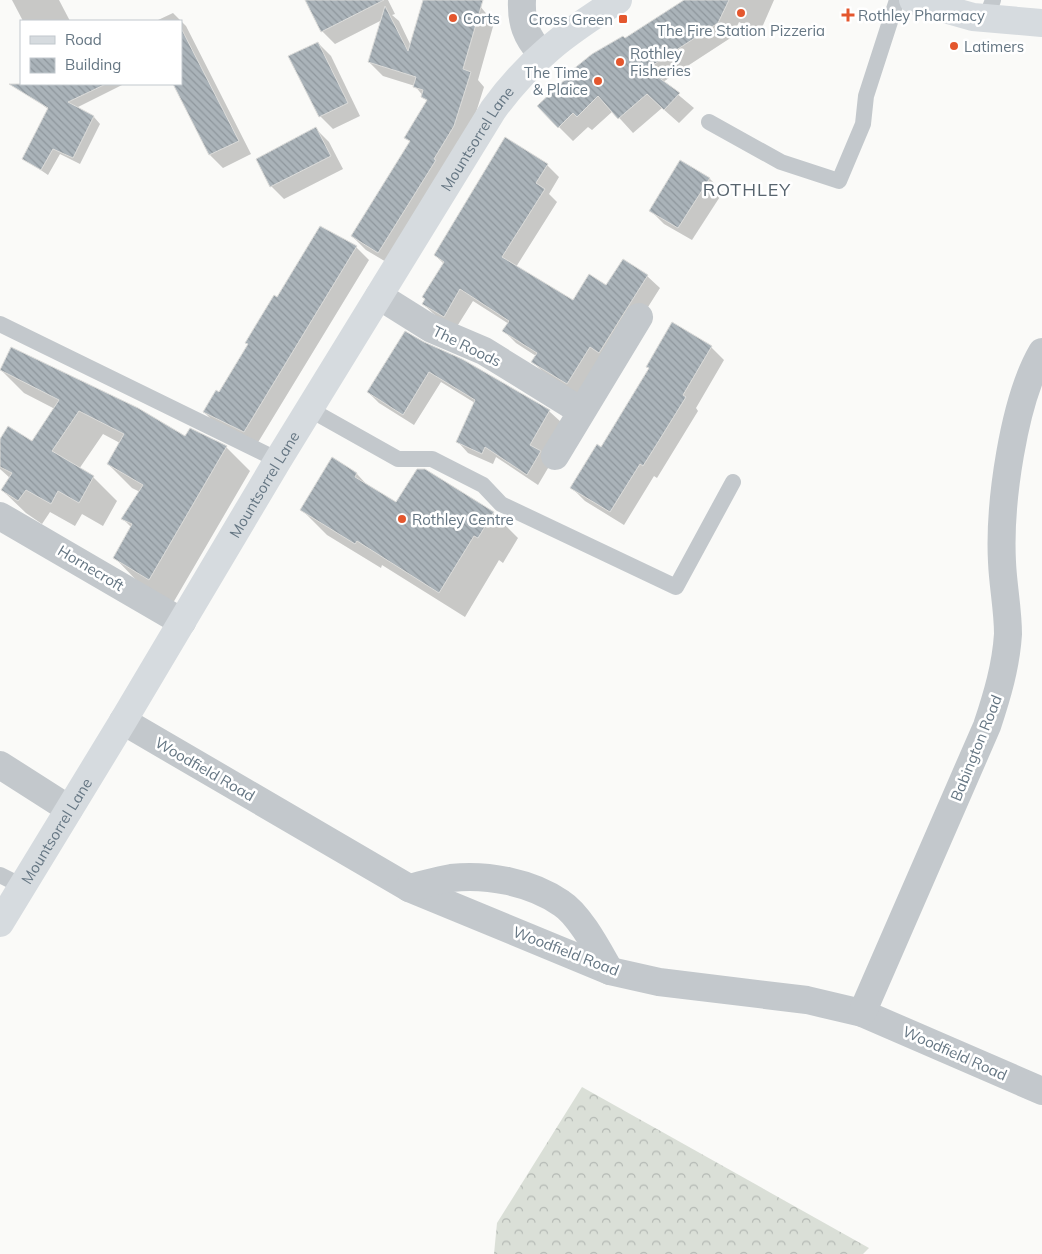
<svg xmlns="http://www.w3.org/2000/svg" width="1042" height="1254" viewBox="0 0 1042 1254" font-family="Mulish,sans-serif">
<style>
.forest{fill:url(#forest-crowns)}
.shadow{fill:#0003}
.building{fill:url(#building-back-hatch);stroke:#dcdcda}
.lines{fill:none;stroke-linecap:round;stroke-linejoin:round}
.lane{stroke:#c3c8cc;stroke-width:16}
.street{stroke:#c3c8cc;stroke-width:28}
.secondary{stroke:#d6dbdf;stroke-width:28}
.poi-dot{fill:#e4572e;stroke:#fff;stroke-width:2}
.labels{text-anchor:middle;dominant-baseline:central;stroke-width:5;stroke-linejoin:round;paint-order:stroke}
.poi-label{font-size:15px;fill:#657683;stroke:#fff;text-anchor:start}
.street-label{font-size:15px;fill:#657683;stroke:#fff}
.quarter-label{font-size:18px;letter-spacing:1px;fill:#57646e;stroke:#fff}
</style>
<defs>
<pattern id="forest-crowns" width="20" height="18" patternUnits="userSpaceOnUse" patternTransform="scale(1.25)"><rect width="20" height="18" fill="#dadfd7"/><path d="M2 6a3 3 0 1 1 6 0M12 15a3 3 0 1 1 6 0" fill="none" stroke="#b4b9b4"/></pattern>
<pattern id="building-back-hatch" width="6" height="6" patternUnits="userSpaceOnUse" patternTransform="scale(1.25)"><rect width="6" height="6" fill="#aab3b9"/><path d="M-1 5l2 2M0 0l6 6M5-1l2 2" fill="none" stroke="#8e969c"/></pattern>
</defs>
<rect width="100%" height="100%" fill="#fafaf8"/>
<polygon class="forest" points="582,1087 869,1248 863,1254 494,1254 497,1223"/>
<g class="shadow">
<polygon points="12,0 59,0 70,21 23,21"/>
<polygon points="316,0 388,0 395,14 392,15 399,21 411,46 424,0 475,0 494,23 478,80 484,87 467,141 393,266 366,250 352,236 411,142 406,138 428,102 415,86 383,76 369,62 382,20 335,44 322,31"/>
<polygon points="686,0 774,0 760,32 739,22 732,37 663,82 694,108 679,123 662,108 633,133 613,111 592,130 588,127 573,141 559,127 625,40"/>
<polygon points="173,13 186,26 251,154 223,168 210,155 174,84 181,84 181,21 156,21"/>
<polygon points="318,43 331,56 360,116 333,129 320,116"/>
<polygon points="43,84 122,85 76,108 94,117 100,124 80,164 60,154 48,175 23,158 49,110 34,98"/>
<polygon points="316,129 329,142 343,169 284,199 271,186 257,159"/>
<polygon points="680,162 710,179 723,192 692,240 664,224 651,211"/>
<polygon points="547,165 559,177 549,194 557,202 516,267 573,301 606,287 623,260 647,276 660,288 612,364 580,396 545,374 533,362 536,356 516,343 504,331 509,324 473,301 456,328 436,316 423,304 444,264 435,255"/>
<polygon points="356,247 369,260 257,444 217,425 204,412 220,393 277,299"/>
<polygon points="423,343 461,360 550,412 561,422 551,463 538,485 496,457 493,464 468,453 458,442 475,403 441,382 414,425 379,403 368,392"/>
<polygon points="711,347 724,360 696,408 698,411 657,478 654,476 624,525 585,501 572,488 602,448 650,369"/>
<polygon points="1,370 185,438 226,447 250,471 173,603 138,582 115,558 131,527 123,519 140,492 132,488 108,464 120,443 103,434 79,469 93,477 117,501 103,526 82,514 75,526 50,512 42,524 26,513 2,490 10,478 0,469 0,454 33,443 55,409 24,393"/>
<polygon points="333,459 357,474 370,488 397,504 424,470 493,513 518,538 503,563 499,560 465,617 382,565 381,568 327,535 302,510"/>
</g>
<g class="building">
<polygon points="305,0 384,0 321,32"/>
<polygon points="423,0 483,0 463,69 471,72 454,126 434,159 436,160 378,253 351,236 410,141 404,138 427,100 421,97 423,90 413,87 416,77 368,62 385,6 408,51"/>
<polygon points="684,0 729,0 718,23 647,69 680,93 664,110 647,94 618,119 598,96 577,117 573,113 558,128 537,106 572,73 571,71 592,54 623,36 625,38"/>
<polygon points="181,28 239,141 209,155 173,84 181,84"/>
<polygon points="318,42 348,103 319,117 288,56"/>
<polygon points="9,84 106,84 68,102 94,116 73,158 53,149 41,170 22,159 48,108"/>
<polygon points="316,127 331,156 270,187 256,159"/>
<polygon points="505,137 548,164 536,183 545,189 502,257 573,300 589,274 606,285 623,259 648,275 599,353 590,347 567,384 531,362 537,353 502,331 509,321 460,289 444,317 422,304 425,299 422,297 444,262 434,255"/>
<polygon points="680,160 710,178 678,228 649,211"/>
<polygon points="320,226 357,246 244,432 203,412 216,390 219,392 248,344 245,343 274,295 277,297"/>
<polygon points="672,322 712,346 683,395 686,397 660,439 643,466 640,464 610,512 570,488 597,444 601,447 649,368 646,367"/>
<polygon points="405,331 424,342 462,359 550,410 530,445 541,451 527,475 485,447 482,454 456,442 475,400 429,372 403,415 367,392"/>
<polygon points="11,347 138,408 185,436 190,428 227,446 149,580 113,558 132,524 121,519 143,485 107,464 124,434 79,411 52,451 94,476 79,503 58,491 51,504 26,490 18,501 1,490 12,473 0,467 0,439 8,426 32,441 59,400 0,370"/>
<polygon points="332,457 357,473 355,477 396,502 417,469 425,469 494,512 478,538 474,536 439,593 357,541 355,544 300,510"/>
</g>
<g class="lines">
<g class="lane">
<polyline points="986,18 993,0"/>
<polyline points="709,122 781,162 839,181 863,124 866,96 897,0"/>
<polyline points="0,324 278,460"/>
<polyline points="309,409 398,459 432,459 483,485 501,504 676,587 733,482"/>
<polyline points="0,875 22,886"/>
</g>
<g class="street">
<path d="M522,0C521,22 526,37 541,53"/>
<polyline points="379,296 430,328 484,351 581,411"/>
<polyline points="555,456 639,317"/>
<polyline points="0,516 182,622"/>
<polyline points="123,721 409,888 610,971 659,982 807,1000 862,1013 1042,1091"/>
<polyline points="0,765 69,809"/>
<path d="M409,888C423,885 437,880 451,878C487,874 531,882 561,903C580,915 599,952 610,971"/>
<path d="M862,1013L987,726C997,696 1006,666 1008,634C1008,610 1003,586 1002,562C999,505 1013,402 1042,352"/>
</g>
<g class="secondary">
<polyline points="913,0 973,17 1042,23"/>
<path id="s1" d="M0,923L123,721L278,460L493,110C530,59 566,33 618,0"/>
</g>
</g>
<g class="poi-dot">
<circle cx="741" cy="13" r="5"/>
<path d="M845.5 7.5h5v5h5v5h-5v5h-5v-5h-5v-5h5z"/>
<circle cx="453" cy="18" r="5"/>
<rect x="618" y="14" width="10" height="10" rx="2.5"/>
<circle cx="954" cy="46" r="5"/>
<circle cx="620" cy="62" r="5"/>
<circle cx="598" cy="81" r="5"/>
<circle cx="402" cy="519" r="5"/>
</g>
<g class="labels">
<g class="poi-label">
<text x="858" y="15">Rothley Pharmacy</text>
<text x="463" y="18">Corts</text>
<text x="613" y="19" text-anchor="end">Cross Green</text>
<text x="741" y="30" text-anchor="middle">The Fire Station Pizzeria</text>
<text x="964" y="46">Latimers</text>
<text x="630" y="53">Rothley<tspan x="630" dy="17">Fisheries</tspan></text>
<text x="588" y="72" text-anchor="end">The Time<tspan x="588" dy="17">&amp; Plaice</tspan></text>
<text x="412" y="519">Rothley Centre</text>
</g>
<g class="street-label">
<text stroke="none"><textPath href="#s1" startOffset="918">Mountsorrel Lane</textPath></text>
<text transform="translate(467 346) rotate(26)">The Roods</text>
<text stroke="none"><textPath href="#s1" startOffset="512">Mountsorrel Lane</textPath></text>
<text transform="translate(91 568) rotate(31)">Hornecroft</text>
<text transform="translate(976 748) rotate(-68)">Babington Road</text>
<text transform="translate(205 769) rotate(30)">Woodfield Road</text>
<text stroke="none"><textPath href="#s1" startOffset="108">Mountsorrel Lane</textPath></text>
<text transform="translate(566 951) rotate(21)">Woodfield Road</text>
<text transform="translate(955 1053) rotate(24)">Woodfield Road</text>
</g>
<g class="quarter-label">
<text x="747" y="189">ROTHLEY</text>
</g>
</g>
<rect x="20" y="20" width="162" height="65" fill="#ffffff" stroke="#c1c8cd"/>
<rect x="30" y="36" width="25" height="8" fill="#d6dbdf" stroke="#c1c8cd"/>
<text x="65" y="45" font-size="15" fill="#657683">Road</text>
<rect x="30" y="58" width="25" height="15" fill="url(#building-back-hatch)" stroke="#c1c8cd"/>
<text x="65" y="70" font-size="15" fill="#657683">Building</text>
</svg>
